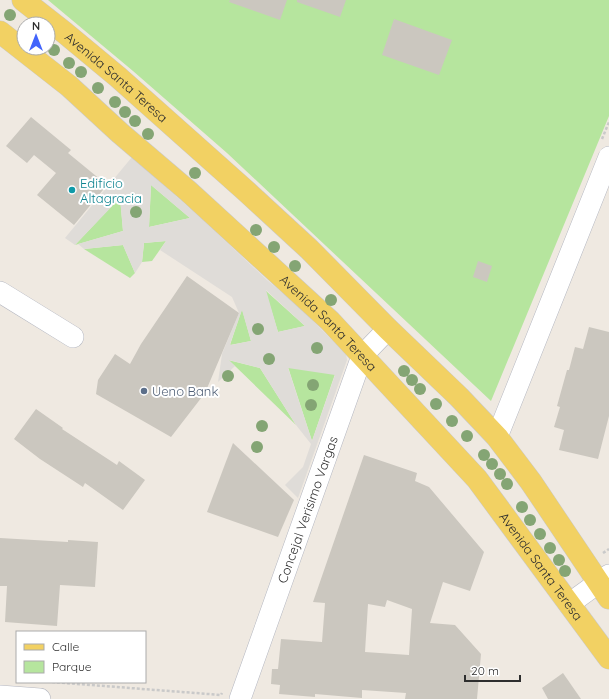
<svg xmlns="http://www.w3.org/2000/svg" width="609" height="699" viewBox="0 0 609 699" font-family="Quicksand,sans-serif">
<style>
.green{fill:#b6e59e}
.plaza{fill:#dfdcd8;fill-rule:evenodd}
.building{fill:#cbc7bf;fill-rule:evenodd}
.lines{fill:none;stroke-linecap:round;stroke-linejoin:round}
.street-casing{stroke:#b4b7c1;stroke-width:22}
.primary-casing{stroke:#c9c9c9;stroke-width:23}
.path{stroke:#c9c9c9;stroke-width:2.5;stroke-dasharray:3 2;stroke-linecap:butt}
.street{stroke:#fff;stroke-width:21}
.primary{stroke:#f2d163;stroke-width:22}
.tree{fill:#84a574}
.culture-dot{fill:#0f9aa8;stroke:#fff;stroke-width:1.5}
.service-dot{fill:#5c6f8a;stroke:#fff;stroke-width:1.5}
.labels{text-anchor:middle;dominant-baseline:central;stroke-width:4;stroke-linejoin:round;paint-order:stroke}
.street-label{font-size:13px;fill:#2e2e2e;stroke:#fff}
.culture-label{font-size:13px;fill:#0d838f;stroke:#fff;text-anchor:start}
.service-label{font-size:13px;fill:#4e5e75;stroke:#fff;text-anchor:start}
</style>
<rect width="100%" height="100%" fill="#efe9e1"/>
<g class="green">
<polygon points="48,0 609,0 609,116 491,401 227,153 133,71"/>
<polygon points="151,185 190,218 149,227"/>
<polygon points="120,197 123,231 75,245"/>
<polygon points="166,241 152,261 142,262 144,243"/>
<polygon points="123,245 135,273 130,278 84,249"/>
<polygon points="265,290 305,326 278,332"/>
<polygon points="242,309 251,341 230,345"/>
<polygon points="228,360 260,368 296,425 235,366"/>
<polygon points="288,367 335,374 312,441"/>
</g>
<path class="plaza" d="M132,157L204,221L267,280L297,305L346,354L347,360L298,498L285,485L303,467L311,444L296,425L260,368L229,360L235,366L218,382L222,354L239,313L232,297L160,250L166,241L144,243L142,262L135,273L123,245L84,249L78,244L123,231L120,198L75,245L65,238ZM151,185L190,218L149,227ZM266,290L305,326L278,332ZM242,310L251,341L231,345L230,344ZM288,368L335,375L312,441Z"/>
<g class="building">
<polygon points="230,0 287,0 280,20 229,2"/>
<polygon points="297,0 346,0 340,17 297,2"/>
<polygon points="394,19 452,40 439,75 382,55"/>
<polygon points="31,117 71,150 68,153 107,185 74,225 37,195 56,173 34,155 27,163 6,146"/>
<polygon points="478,261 492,266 487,282 473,277"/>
<polygon points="187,276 239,313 205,393 171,437 96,394 98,380 115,354 130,364 141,344"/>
<polygon points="589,327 609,332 609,416 598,459 559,450 564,430 554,427 560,407 557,406 567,370 569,370 575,347 583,349"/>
<polygon points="36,409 63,428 62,429 117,465 119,461 145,480 123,510 85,483 83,487 40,459 14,439"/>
<polygon points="233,443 294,500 278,537 207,512"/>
<path d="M364,455L417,473L415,481L429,487L484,552L470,591L443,582L430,623L455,625L481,654L477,699H405L406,693L362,690V698L315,694V697L279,694L280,685L271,684L272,669H278L281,639L322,642L325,603L313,602ZM387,600L412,609L409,655L365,652L368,604L385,607Z"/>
<polygon points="0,538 68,542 68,540 98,542 95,587 60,585 57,626 5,622 7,586 0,586"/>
<polygon points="563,673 581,699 548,699 542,688"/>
</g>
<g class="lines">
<g class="street-casing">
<g id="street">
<polyline points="0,292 73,337"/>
<polyline points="497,437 609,157"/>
<polyline points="569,604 609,575"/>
<polyline points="0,696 40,699"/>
<path id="s1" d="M240,699L362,356L388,329"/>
</g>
</g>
<g class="primary-casing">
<g id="primary">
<path id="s2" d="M23,0L65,33L118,77L246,191L309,249L388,329L459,397L497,437L531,482L609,598"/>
<path id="s3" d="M0,32L69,86L120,133L188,191L330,321L477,479L609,658"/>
</g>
</g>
<g class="path">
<polyline points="602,139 609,122"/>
<polyline points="603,553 609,549"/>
<polyline points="52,682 221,695 222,693"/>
</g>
<use href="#street" class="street"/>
<use href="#primary" class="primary"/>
</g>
<g class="tree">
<circle cx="10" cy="15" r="6"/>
<circle cx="54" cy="50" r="6"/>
<circle cx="69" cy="63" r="6"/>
<circle cx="81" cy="72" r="6"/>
<circle cx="98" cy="88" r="6"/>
<circle cx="115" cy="102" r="6"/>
<circle cx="125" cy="112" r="6"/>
<circle cx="135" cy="121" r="6"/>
<circle cx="148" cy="134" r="6"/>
<circle cx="195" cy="173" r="6"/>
<circle cx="136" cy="212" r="6"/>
<circle cx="256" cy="230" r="6"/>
<circle cx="274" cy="247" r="6"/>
<circle cx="295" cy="266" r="6"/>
<circle cx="331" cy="300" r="6"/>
<circle cx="258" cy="329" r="6"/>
<circle cx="317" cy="348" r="6"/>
<circle cx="269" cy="359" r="6"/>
<circle cx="404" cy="371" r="6"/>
<circle cx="228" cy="376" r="6"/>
<circle cx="412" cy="380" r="6"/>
<circle cx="313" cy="385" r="6"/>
<circle cx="420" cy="389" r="6"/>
<circle cx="436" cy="404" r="6"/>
<circle cx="311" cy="405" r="6"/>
<circle cx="452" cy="421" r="6"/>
<circle cx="262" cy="426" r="6"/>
<circle cx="467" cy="436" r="6"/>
<circle cx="257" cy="447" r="6"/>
<circle cx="484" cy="455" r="6"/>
<circle cx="492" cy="464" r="6"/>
<circle cx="500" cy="474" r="6"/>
<circle cx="507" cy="484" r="6"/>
<circle cx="522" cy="507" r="6"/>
<circle cx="530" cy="520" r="6"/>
<circle cx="540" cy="534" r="6"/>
<circle cx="550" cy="548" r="6"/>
<circle cx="559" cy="560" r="6"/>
<circle cx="565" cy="571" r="6"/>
</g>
<circle class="culture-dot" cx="72" cy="190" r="4"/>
<circle class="service-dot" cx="144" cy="391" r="4"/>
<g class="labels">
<g class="street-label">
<text stroke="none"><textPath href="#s2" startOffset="121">Avenida Santa Teresa</textPath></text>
<text stroke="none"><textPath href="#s3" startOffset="439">Avenida Santa Teresa</textPath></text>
<text stroke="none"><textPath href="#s1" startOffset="201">Concejal Verisimo Vargas</textPath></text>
<text stroke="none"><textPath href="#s3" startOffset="763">Avenida Santa Teresa</textPath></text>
</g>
<g class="culture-label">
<text x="80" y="183">Edificio<tspan x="80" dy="15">Altagracia</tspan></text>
</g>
<g class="service-label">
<text x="152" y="391">Ueno Bank</text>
</g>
</g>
<rect x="16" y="631" width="130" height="52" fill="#ffffff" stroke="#ababab"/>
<rect x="24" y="644" width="20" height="6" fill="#f2d163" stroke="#ababab"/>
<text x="52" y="651" font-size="12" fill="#2e2e2e">Calle</text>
<rect x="24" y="661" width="20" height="12" fill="#b6e59e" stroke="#ababab"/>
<text x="52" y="671" font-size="12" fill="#2e2e2e">Parque</text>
<g transform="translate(36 36)"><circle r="19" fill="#ffffff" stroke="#ababab"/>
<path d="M0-3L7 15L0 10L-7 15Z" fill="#4264fb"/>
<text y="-6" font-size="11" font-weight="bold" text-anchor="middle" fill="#2e2e2e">N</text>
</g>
<path d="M465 675v6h55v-6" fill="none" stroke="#2e2e2e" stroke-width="2"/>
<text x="471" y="675" font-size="12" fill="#2e2e2e" stroke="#ffffff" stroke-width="3" paint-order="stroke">20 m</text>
</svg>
